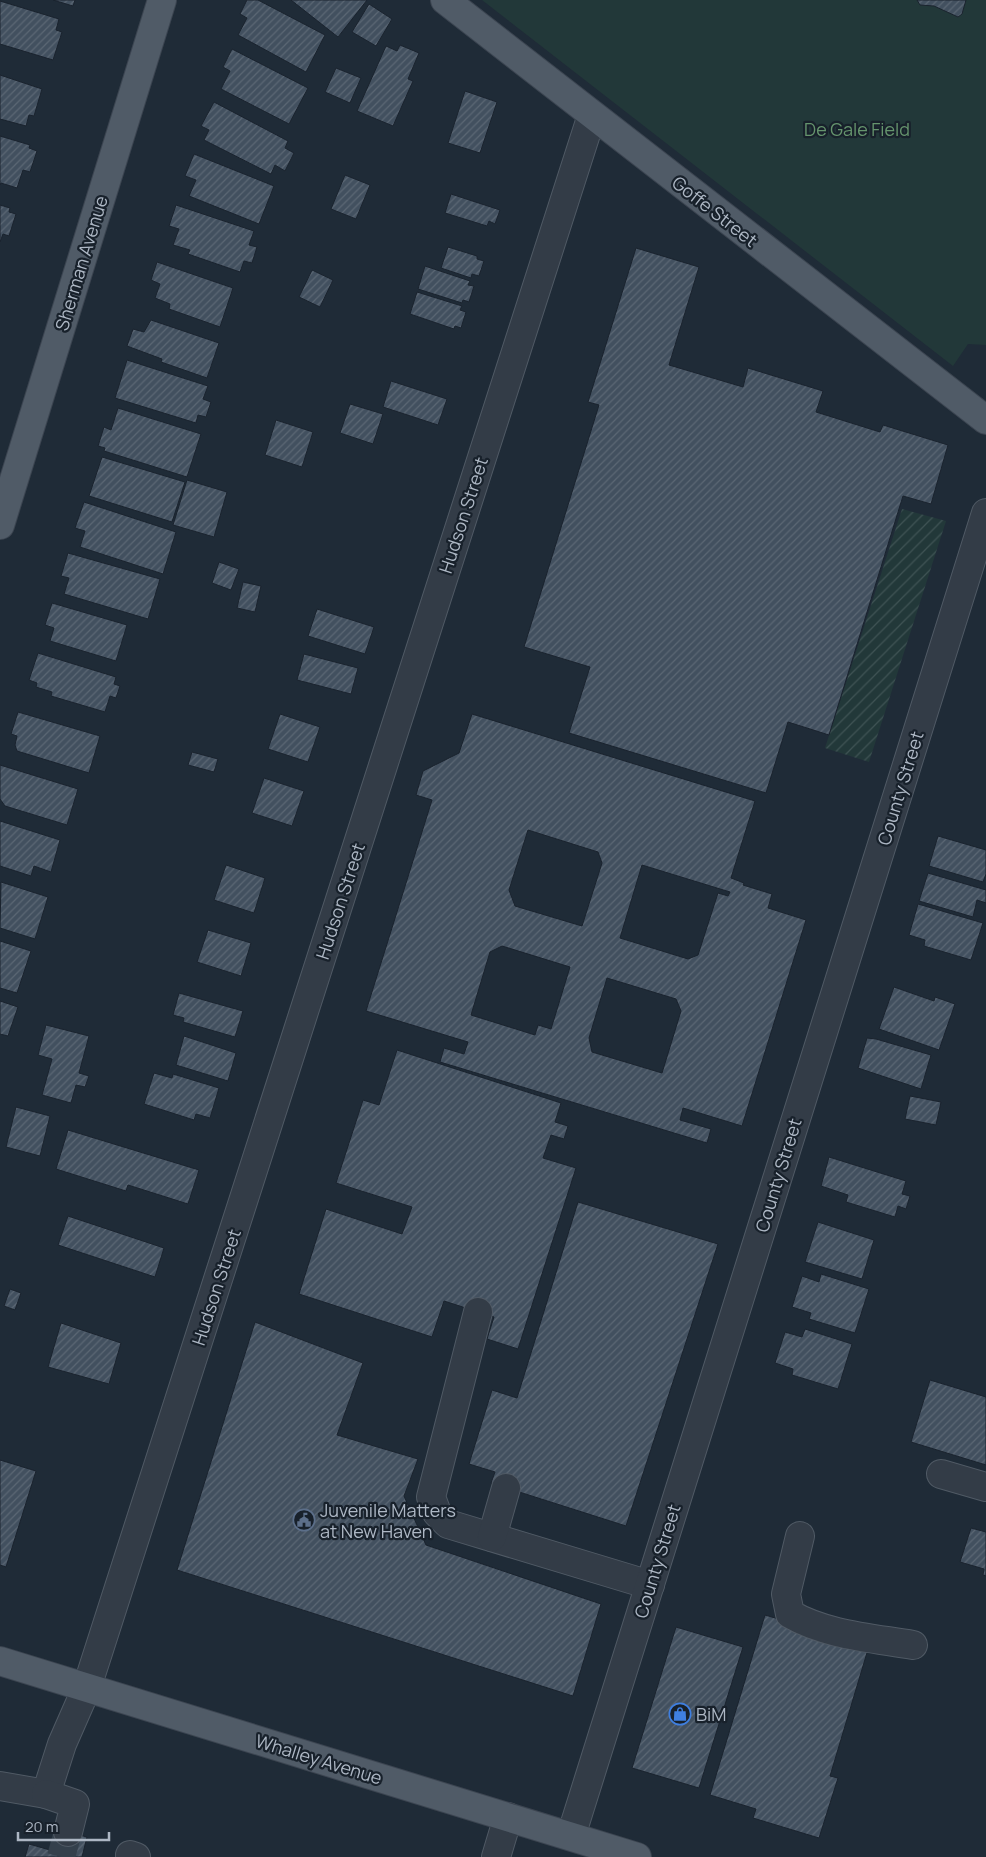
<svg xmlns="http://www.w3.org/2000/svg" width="986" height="1857" viewBox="0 0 986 1857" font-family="Manrope,sans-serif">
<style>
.park{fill:#223839}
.garden{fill:url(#garden-furrows)}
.building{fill:url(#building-hatch);stroke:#1a232e;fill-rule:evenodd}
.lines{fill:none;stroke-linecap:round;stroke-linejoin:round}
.minor-tunnel{stroke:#34404c;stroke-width:28;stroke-dasharray:28 14;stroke-linecap:butt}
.minor-casing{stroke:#505a65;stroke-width:30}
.major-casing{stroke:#3c4551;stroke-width:30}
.minor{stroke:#333c47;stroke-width:28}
.major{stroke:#505b67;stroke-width:28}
.labels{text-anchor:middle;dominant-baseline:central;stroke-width:4.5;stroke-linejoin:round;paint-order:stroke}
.park-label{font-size:18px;fill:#65946d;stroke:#18212b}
.street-label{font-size:18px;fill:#adb7c4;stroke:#18212b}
.poi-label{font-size:18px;fill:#adb7c4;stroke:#18212b;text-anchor:start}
</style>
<defs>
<pattern id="garden-furrows" width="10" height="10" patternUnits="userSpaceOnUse" patternTransform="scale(1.25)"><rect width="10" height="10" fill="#223839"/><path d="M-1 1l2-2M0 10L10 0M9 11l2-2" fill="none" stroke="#3f5354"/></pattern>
<pattern id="building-hatch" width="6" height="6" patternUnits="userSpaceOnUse" patternTransform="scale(1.25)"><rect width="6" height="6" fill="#42505f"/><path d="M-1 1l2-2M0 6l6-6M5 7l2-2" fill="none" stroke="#5b6774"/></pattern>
</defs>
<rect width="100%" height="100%" fill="#1f2b37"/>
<polygon class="park" points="482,0 986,0 986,345 968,344 953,366"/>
<polygon class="garden" points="902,509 946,521 869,762 825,748"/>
<g class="building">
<polygon points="53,0 75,0 73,6"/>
<polygon points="247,0 258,0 325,35 306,72 238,35 247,18 240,14"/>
<polygon points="291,0 367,0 338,37"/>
<polygon points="917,0 966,0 962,14 958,17 934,6 920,5"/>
<polygon points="0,1 59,19 56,30 62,32 53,60 0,44"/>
<polygon points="369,4 392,19 376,46 352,32"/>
<polygon points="400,45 419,53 408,79 413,81 393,126 357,111 386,46 397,51"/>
<polygon points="232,49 308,88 289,124 221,89 230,71 223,67"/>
<polygon points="336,68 361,78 350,103 325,92"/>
<polygon points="0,75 42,89 34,116 29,115 26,126 0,119"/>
<polygon points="465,91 497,102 480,153 448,143"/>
<polygon points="214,102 288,141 285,148 294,153 285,171 275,165 271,174 204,140 209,130 201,126"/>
<polygon points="0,136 30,145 29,148 37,151 30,172 23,170 17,188 1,183 0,185"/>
<polygon points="194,154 274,186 259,224 189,196 196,180 185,176"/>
<polygon points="345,175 370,185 356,219 331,209"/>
<polygon points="451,194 500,210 495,224 489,221 487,226 445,213"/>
<polygon points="0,205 10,208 9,212 16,214 9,236 3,234 0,242"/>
<polygon points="176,205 254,231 249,245 257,247 252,263 244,261 240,272 188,254 190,250 173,245 179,229 169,226"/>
<polygon points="448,247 477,256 477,259 484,261 479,276 472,274 471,278 441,268"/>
<polygon points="636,248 699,267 669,365 743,387 748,368 823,391 816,412 880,432 883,425 948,445 931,504 903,496 829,735 788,722 766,793 569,733 590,667 524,647 599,405 588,402"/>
<polygon points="157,262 233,288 220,327 169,309 170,304 155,298 160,284 151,280"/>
<polygon points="425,266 470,281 468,285 474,286 469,302 463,300 462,303 418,289"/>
<polygon points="312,270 333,280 320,307 299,297"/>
<polygon points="417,292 462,306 460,310 466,312 461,328 455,326 454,329 410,314"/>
<polygon points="151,320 219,343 207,378 161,362 162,359 127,346 133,329 144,332"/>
<polygon points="127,360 208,386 203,399 211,402 206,417 198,415 196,423 115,398"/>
<polygon points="391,381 447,399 438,425 383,407"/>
<polygon points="350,404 383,414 373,444 340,433"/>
<polygon points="118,408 201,434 187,477 104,451 105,448 98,446 104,427 111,430"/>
<polygon points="276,420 313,432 302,467 265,455"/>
<polygon points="102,457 185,482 172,522 89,496"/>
<polygon points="187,480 227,492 214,537 173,525"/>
<polygon points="84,502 176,532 163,574 80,547 85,531 75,528"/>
<polygon points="68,553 160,579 148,619 64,594 69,578 61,576"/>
<polygon points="219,562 239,569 231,590 212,583"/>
<polygon points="243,582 261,586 255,612 237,608"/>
<polygon points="52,603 127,625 116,661 50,641 54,628 45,625"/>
<polygon points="317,609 374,627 365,654 308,636"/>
<polygon points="38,653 116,677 114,684 120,686 116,698 110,696 105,712 51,696 52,692 36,687 37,683 29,680"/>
<polygon points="304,654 358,668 351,694 297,680"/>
<polygon points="18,712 100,736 89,773 17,751 15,745 17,736 11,734"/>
<polygon points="280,714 320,727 308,762 268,749"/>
<path d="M472,714L755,801L731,878L744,883L743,885L772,894L768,908L806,920L742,1126L683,1108L680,1120L711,1129L707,1143L440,1062L444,1048L464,1054L468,1042L366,1011L432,800L416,795L423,771L459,753ZM528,830L598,852L602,863L582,926L515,906L509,890ZM642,865L730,892L728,896L718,893L698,955L688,959L620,938ZM502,946L570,967L551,1029L538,1025L535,1035L471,1015L490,952ZM607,978L676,999L681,1011L662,1073L592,1052L589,1038Z"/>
<polygon points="192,752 218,759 214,772 188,765"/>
<polygon points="0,765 78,789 67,825 5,806 0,799"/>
<polygon points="264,778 304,791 292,826 252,813"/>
<polygon points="0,821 60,840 51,872 34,866 31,876 0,866"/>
<polygon points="938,836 986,850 986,874 983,882 929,866"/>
<polygon points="226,865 265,878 254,913 214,900"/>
<polygon points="928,873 986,890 986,903 977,900 973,917 919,901"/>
<polygon points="1,882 48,897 35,939 0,928"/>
<polygon points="918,904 983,923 971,960 924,946 925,940 909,935"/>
<polygon points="208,930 251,943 241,976 197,962"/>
<polygon points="0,941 31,951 17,993 0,988"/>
<polygon points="894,987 934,1001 935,997 955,1004 939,1050 879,1029"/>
<polygon points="179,993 243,1011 235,1037 183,1022 184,1018 173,1015"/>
<polygon points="0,1001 18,1007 8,1036 0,1034"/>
<polygon points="46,1025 89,1036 79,1073 89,1076 85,1087 76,1085 71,1103 42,1095 52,1059 38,1055"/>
<polygon points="184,1036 236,1053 228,1081 176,1065"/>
<polygon points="867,1038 876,1039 931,1055 921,1089 858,1068"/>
<polygon points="397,1050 561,1103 555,1122 568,1126 564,1139 551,1135 543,1158 576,1168 518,1349 487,1339 494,1317 444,1301 432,1337 299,1294 326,1209 402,1234 412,1207 336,1183 363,1100 379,1105"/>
<polygon points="154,1073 172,1078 173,1074 219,1088 210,1118 196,1114 194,1120 144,1104"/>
<polygon points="910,1096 941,1102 936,1125 905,1119"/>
<polygon points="16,1107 50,1116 40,1156 6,1147"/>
<polygon points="68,1130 199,1170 188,1204 128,1185 126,1191 56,1169"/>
<polygon points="829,1157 906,1181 902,1194 910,1196 906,1209 898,1206 895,1217 846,1202 848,1195 821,1186"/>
<polygon points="578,1202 718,1244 626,1526 491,1483 495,1472 469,1464 492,1390 517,1398"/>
<polygon points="68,1216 164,1248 155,1277 58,1245"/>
<polygon points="818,1222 874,1240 862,1279 805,1262"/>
<polygon points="821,1274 869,1289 855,1333 809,1319 811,1313 792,1307 802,1276 819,1282"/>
<polygon points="10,1289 21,1293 15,1310 4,1306"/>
<polygon points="255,1322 363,1363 337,1435 418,1459 404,1496 426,1545 601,1604 573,1696 177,1570"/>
<polygon points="61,1323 121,1343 109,1384 48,1367"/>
<polygon points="805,1329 852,1344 838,1389 792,1375 793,1369 775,1363 785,1332 802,1337"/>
<polygon points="930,1380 986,1397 986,1465 911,1442"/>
<polygon points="0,1460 36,1471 6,1567 0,1565"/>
<polygon points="971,1528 986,1532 986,1576 983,1575 984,1569 960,1562"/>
<polygon points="765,1615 869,1646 830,1776 838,1778 819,1838 753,1818 756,1809 710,1795"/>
<polygon points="676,1627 743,1647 699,1788 632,1768"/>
<polygon points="56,1829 87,1837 82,1857 25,1857 29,1844 50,1850"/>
</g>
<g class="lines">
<polyline class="minor-tunnel" points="61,1857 68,1832"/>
<g class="minor-casing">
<g id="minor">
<polyline points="478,1312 431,1497 437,1513 448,1524 650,1585"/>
<polyline points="941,1474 986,1487"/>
<path d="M800,1536L786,1594L790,1614C826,1635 872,1638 913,1645"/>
<polyline points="492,1537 506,1488"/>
<polyline points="0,1786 46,1794 62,1744 87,1687 592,115"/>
<polyline points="46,1794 75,1804 68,1832"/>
<polyline points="571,1836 986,513"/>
<polyline points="130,1855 136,1857"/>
<polyline points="496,1857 508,1817"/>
</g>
</g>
<g class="major-casing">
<g id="major">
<polyline points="445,0 986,420"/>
<polyline points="0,525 162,0"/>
<polyline points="0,1661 637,1857"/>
</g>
</g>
<use href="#minor" class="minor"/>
<use href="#major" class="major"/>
</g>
<defs>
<g id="civic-ring" transform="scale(1.125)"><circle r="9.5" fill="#18212b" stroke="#5c6f8a" stroke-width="1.5"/><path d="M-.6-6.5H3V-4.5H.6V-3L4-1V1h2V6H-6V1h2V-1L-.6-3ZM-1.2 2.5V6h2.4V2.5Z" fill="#5c6f8a"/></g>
<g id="shop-ring" transform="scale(1.125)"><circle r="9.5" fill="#18212b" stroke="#3f7fe0" stroke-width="1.5"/><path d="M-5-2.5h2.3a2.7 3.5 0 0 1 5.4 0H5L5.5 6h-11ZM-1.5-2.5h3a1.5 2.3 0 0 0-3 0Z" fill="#3f7fe0"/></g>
</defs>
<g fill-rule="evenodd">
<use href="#civic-ring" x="304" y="1520"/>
<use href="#shop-ring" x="680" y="1714"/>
</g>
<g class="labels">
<g class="park-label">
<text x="857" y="129">De Gale Field</text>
</g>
<g class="street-label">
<text transform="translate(715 211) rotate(38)">Goffe Street</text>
<text transform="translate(81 263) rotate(-73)">Sherman Avenue</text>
<text transform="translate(463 515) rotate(-72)">Hudson Street</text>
<text transform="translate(900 788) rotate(-73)">County Street</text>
<text transform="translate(340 901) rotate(-72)">Hudson Street</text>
<text transform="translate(778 1175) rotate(-73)">County Street</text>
<text transform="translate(216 1287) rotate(-72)">Hudson Street</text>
<text transform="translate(657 1561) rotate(-73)">County Street</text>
<text transform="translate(319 1759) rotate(17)">Whalley Avenue</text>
</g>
<g class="poi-label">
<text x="320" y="1510">Juvenile Matters<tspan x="320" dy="21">at New Haven</tspan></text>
<text x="696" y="1714">BiM</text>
</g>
</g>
<path d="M18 1832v8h91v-8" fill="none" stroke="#adb7c4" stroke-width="2.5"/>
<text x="25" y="1832" font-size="15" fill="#adb7c4" stroke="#18212b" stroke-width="4" paint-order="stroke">20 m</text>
</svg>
